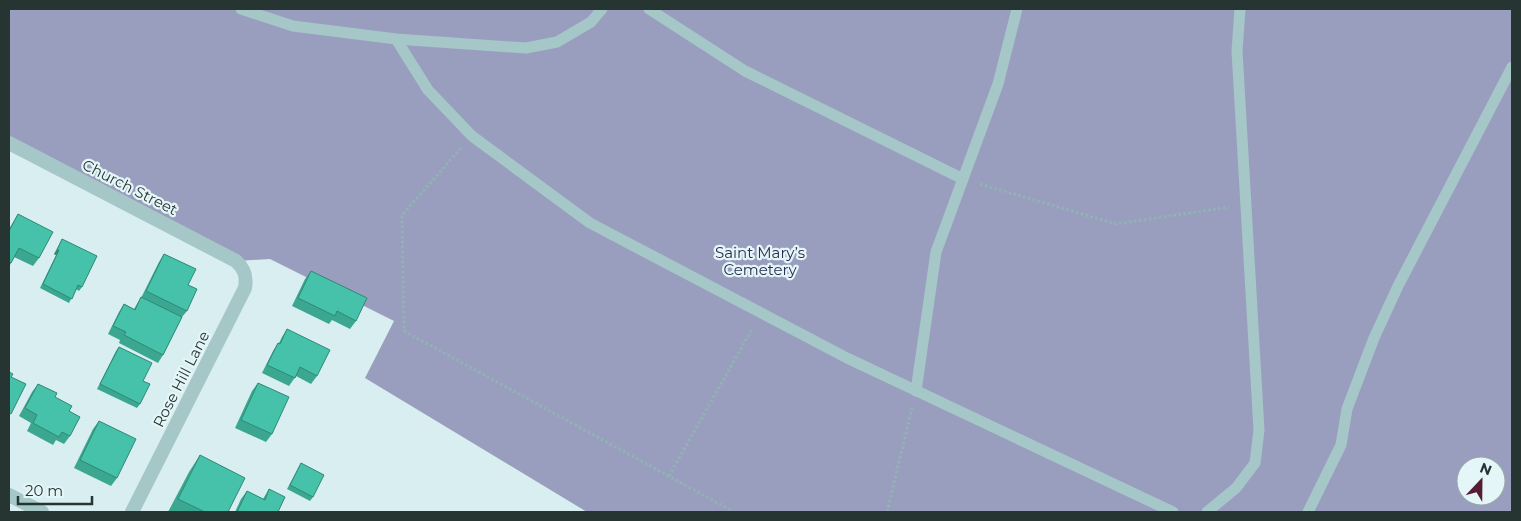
<svg xmlns="http://www.w3.org/2000/svg" width="1521" height="521" viewBox="0 0 1521 521" font-family="Montserrat,sans-serif">
<style>
.green{fill:#9a9ebe;fill-rule:evenodd}
.lines{fill:none;stroke-linecap:round;stroke-linejoin:round}
.path{stroke:#90b3b3;stroke-width:3;stroke-dasharray:2.5 2.5;stroke-linecap:butt}
.service{stroke:#a5c7c8;stroke-width:11}
.minor{stroke:#a5c7c8;stroke-width:14}
.wall{fill:#3ba791}
.shaded-wall{fill:#308876}
.building{fill:#45c2a9;stroke:#308876}
.labels{text-anchor:middle;dominant-baseline:central;stroke-width:4.5;stroke-linejoin:round;paint-order:stroke}
.street-label{font-size:15px;fill:#263432;stroke:#e5f6f8}
.park-label{font-size:15px;fill:#2b2e51;stroke:#e5f6f8}
</style>
<rect width="100%" height="100%" fill="#d9eef0"/>
<path class="green" d="M9,9H1512V512H587L365,378L394,321L270,259L236,261L9,143ZM1466,466H1496V496H1466Z"/>
<g class="lines">
<g class="path">
<polyline points="461,148 402,215 404,331 734,512"/>
<polyline points="980,184 1116,224 1229,207"/>
<polyline points="669,476 752,329"/>
<polyline points="887,512 912,408"/>
</g>
<g class="service">
<polyline points="241,9 293,26 396,39 526,48 557,42 591,22 602,9"/>
<polyline points="649,9 745,71 963,179"/>
<polyline points="396,39 428,90 472,136 590,223 847,358 1173,512"/>
<polyline points="916,391 936,252 998,84 1017,9"/>
<polyline points="1207,512 1236,488 1255,463 1259,430 1237,51 1240,9"/>
<polyline points="1308,512 1341,445 1347,409 1374,338 1398,286 1512,67"/>
</g>
<g class="minor">
<path d="M9,143L236,261C245,269 247,277 245,288L132,512"/>
<polyline points="9,495 42,512"/>
</g>
</g>
<g class="wall">
<polygon points="18,214 39,258 33,266 14,257 9,267 9,229"/>
<polygon points="62,239 82,287 79,291 76,289 69,303 40,288 56,255 54,254"/>
<polygon points="164,254 188,285 187,311 182,317 163,355 158,363 119,343 120,340 108,334 119,312 124,304 134,309 141,297 141,298 159,262"/>
<polygon points="311,271 356,321 350,329 332,320 329,324 292,306 305,279"/>
<polygon points="287,329 317,376 311,384 296,376 289,386 262,373 273,351 278,343 279,343 282,337"/>
<polygon points="119,347 143,381 140,404 137,408 97,389 116,351"/>
<polygon points="258,383 272,434 266,442 235,428 252,391"/>
<polygon points="38,384 69,411 70,436 64,444 56,440 53,445 27,431 31,423 19,416 32,392"/>
<polygon points="99,421 117,478 111,486 74,468 93,429"/>
<polygon points="200,455 228,512 168,512 189,472"/>
<polygon points="301,463 313,497 310,501 287,489"/>
<polygon points="269,489 278,512 235,512 241,499 247,491 263,499"/>
</g>
<polygon class="shaded-wall" points="57,250 59,250 56,255 54,254"/>
<g class="building">
<polygon points="18,214 53,232 39,258 19,248 11,263 9,262 9,231"/>
<polygon points="62,239 97,256 82,287 78,285 72,299 43,284 59,250 57,250"/>
<polygon points="164,254 196,269 188,285 197,289 187,311 146,291"/>
<polygon points="311,271 367,298 356,321 337,311 335,316 298,298"/>
<polygon points="141,297 182,317 163,355 124,335 126,332 113,326 124,304 135,310"/>
<polygon points="287,329 330,350 317,376 300,367 295,378 267,365 278,343 280,344"/>
<polygon points="119,347 152,363 143,381 150,384 140,404 100,384"/>
<polygon points="9,372 13,374 11,377 26,384 11,414 9,413"/>
<polygon points="258,383 289,397 272,434 241,420"/>
<polygon points="38,384 57,393 55,397 72,406 69,411 80,417 70,436 62,432 59,437 33,423 37,415 25,408"/>
<polygon points="99,421 136,439 117,478 80,460"/>
<polygon points="200,455 245,478 228,512 205,512 178,499"/>
<polygon points="301,463 324,475 313,497 290,485"/>
<polygon points="269,489 285,497 278,512 237,512 247,491 265,500"/>
</g>
<g class="labels">
<g class="street-label">
<text transform="translate(130 187) rotate(27)">Church Street</text>
<text transform="translate(181 379) rotate(-63)">Rose Hill Lane</text>
</g>
<g class="park-label">
<text x="760" y="252">Saint Mary’s<tspan x="760" dy="17">Cemetery</tspan></text>
</g>
</g>
<rect width="1521" height="521" fill="none" stroke="#263432" stroke-width="20"/>
<g transform="translate(1481 481) rotate(22)"><circle r="24" fill="#e5f6f8" stroke="#99a8a9"/>
<path d="M0-4L9 19L0 12L-9 19Z" fill="#541e32"/>
<text y="-8" font-size="14" font-weight="bold" text-anchor="middle" fill="#263432">N</text>
</g>
<path d="M18 496v8h74v-8" fill="none" stroke="#263432" stroke-width="2.5"/>
<text x="25" y="496" font-size="15" fill="#263432" stroke="#e5f6f8" stroke-width="4" paint-order="stroke">20 m</text>
</svg>
